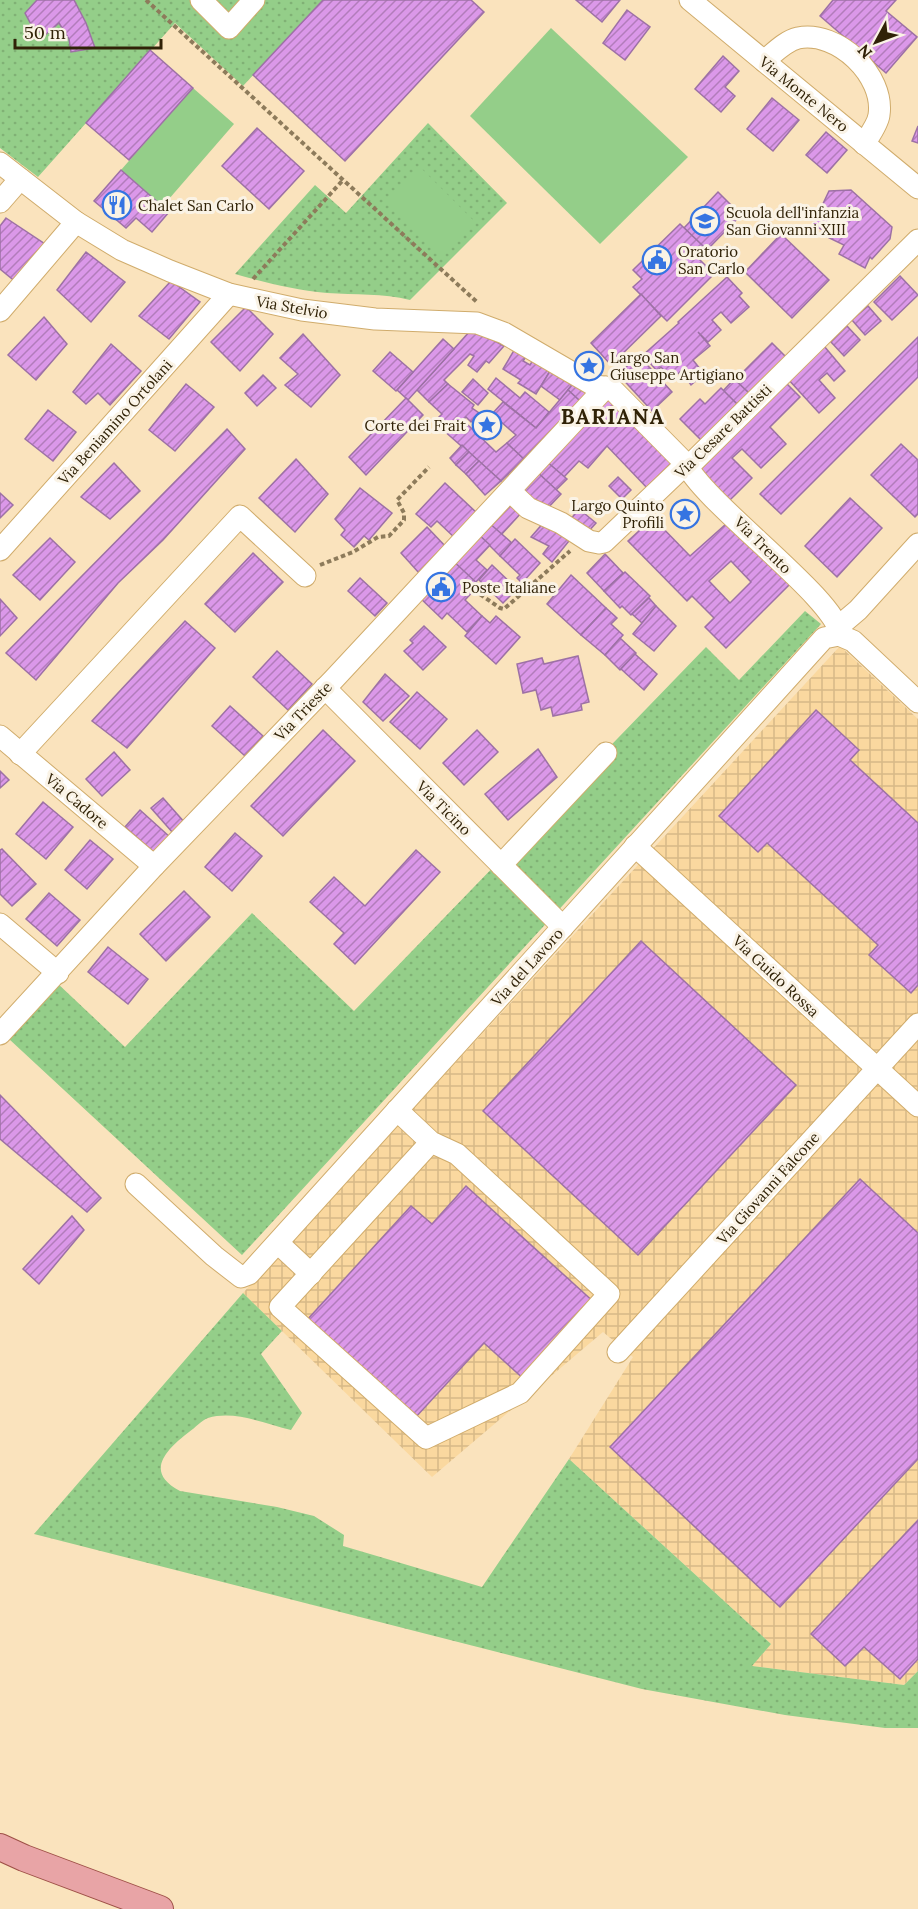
<svg xmlns="http://www.w3.org/2000/svg" width="918" height="1909" viewBox="0 0 918 1909" font-family="Lora,serif">
<style>
.industrial{fill:url(#industrial-grid)}
.green{fill:url(#green-dots)}
.pitch{fill:#94ce89}
.building{fill:url(#building-hatch);stroke:#9d71a5;stroke-width:1.5;fill-rule:evenodd}
.lines{fill:none;stroke-linecap:round;stroke-linejoin:round}
.minor-casing{stroke:#d0ac6c;stroke-width:23}
.major-casing{stroke:#9e5047;stroke-width:28}
.path{stroke:#8d7b5b;stroke-width:4;stroke-dasharray:4.5 3;stroke-linecap:butt}
.minor{stroke:#fff;stroke-width:21}
.major{stroke:#e8a4a6;stroke-width:26}
.labels{text-anchor:middle;dominant-baseline:central;stroke-width:6;stroke-linejoin:round;paint-order:stroke}
.street-label{font-size:15px;fill:#302207;stroke:#faf3e6}
.poi-label{font-size:15px;fill:#302207;stroke:#faf3e6;text-anchor:start}
.district-label{font-size:21px;font-weight:bold;letter-spacing:1.5px;fill:#302207;stroke:#faf3e6}
</style>
<defs>
<pattern id="industrial-grid" width="8" height="8" patternUnits="userSpaceOnUse" patternTransform="scale(1.5)"><rect width="8" height="8" fill="#fad89f"/><path d="M0 4h8M4 0v8" fill="none" stroke="#d7b987"/></pattern>
<pattern id="green-dots" width="8" height="8" patternUnits="userSpaceOnUse" patternTransform="scale(1.5)"><rect width="8" height="8" fill="#94ce89"/><path d="M2 2h.1M6 6h.1" fill="none" stroke="#80b175" stroke-width="1.8" stroke-linecap="round"/></pattern>
<pattern id="building-hatch" width="6" height="6" patternUnits="userSpaceOnUse" patternTransform="scale(1.5)"><rect width="6" height="6" fill="#db98e9"/><path d="M-1 1l2-2M0 6l6-6M5 7l2-2" fill="none" stroke="#b27cbb"/></pattern>
</defs>
<rect width="100%" height="100%" fill="#fae3bd"/>
<polygon class="industrial" points="840,646 918,719 918,1671 904,1685 751,1666 771,1644 569,1459 633,1357 603,1332 432,1477 243,1293"/>
<g class="green">
<polygon points="0,0 323,0 243,86 175,23 38,177 0,148"/>
<path d="M428,123L507,203L410,300C383,293 355,295 327,293C294,290 266,283 235,274L315,185L346,213Z"/>
<polygon points="805,611 821,624 242,1255 9,1039 56,982 125,1047 252,913 354,1011 706,647 739,680"/>
<path d="M243,1293L282,1331L261,1354L302,1413L291,1430C265,1424 235,1410 208,1418C202,1420 195,1428 189,1432C167,1449 143,1472 180,1491L277,1507L314,1516L344,1535L343,1546L482,1587L569,1459L771,1644L752,1666L904,1685L918,1671V1728H885L785,1715L642,1689L34,1534Z"/>
</g>
<g class="pitch">
<polygon points="551,28 688,157 600,244 470,116"/>
<polygon points="193,88 234,124 162,207 121,170"/>
<polygon points="421,168 475,222 443,255 388,201"/>
</g>
<g class="building">
<polygon points="37,0 74,0 86,23 95,48 71,52 69,39 59,23 45,35 33,28 25,13"/>
<polygon points="323,0 471,0 484,12 345,161 253,75"/>
<polygon points="576,0 620,0 602,22"/>
<polygon points="833,0 896,0 886,11 917,37 886,73 820,16"/>
<polygon points="627,10 650,27 625,60 603,43"/>
<polygon points="150,50 193,88 129,160 86,123"/>
<polygon points="723,56 739,71 725,87 735,96 721,112 695,89"/>
<polygon points="772,98 799,120 773,151 747,129"/>
<polygon points="918,126 918,143 912,141"/>
<polygon points="257,128 304,171 269,209 222,166"/>
<polygon points="826,132 847,150 827,173 806,155"/>
<polygon points="121,170 169,212 152,232 136,218 126,228 94,201"/>
<polygon points="851,190 892,227 890,239 872,259 870,257 865,268 839,254 844,245 821,234 823,230 813,225 829,191"/>
<polygon points="718,192 741,215 707,250 684,228"/>
<polygon points="6,218 48,246 17,283 0,269 0,226"/>
<polygon points="680,224 703,246 695,255 714,274 667,321 633,287 642,279 633,270"/>
<polygon points="781,234 829,280 792,318 745,272"/>
<polygon points="86,252 125,282 91,322 57,290"/>
<polygon points="900,276 918,295 892,320 874,302"/>
<polygon points="727,277 742,293 739,296 749,307 731,323 721,312 712,320 721,330 708,342 698,332 710,346 693,360 704,374 691,385 681,371 672,379 661,367 657,371 643,355 679,323 678,322"/>
<polygon points="171,281 200,302 169,339 139,316"/>
<polygon points="641,294 661,316 611,365 591,343"/>
<polygon points="868,306 881,321 865,335 852,320"/>
<polygon points="246,307 273,334 240,371 211,342"/>
<polygon points="44,317 67,344 36,380 8,355"/>
<polygon points="847,326 860,340 844,356 831,342"/>
<polygon points="471,330 484,335 504,346 489,363 486,361 477,372 468,365 474,356 470,354 444,380 448,384 429,402 417,390"/>
<polygon points="303,334 340,375 311,407 285,385 298,374 280,358"/>
<polygon points="918,337 918,377 781,514 760,494"/>
<polygon points="443,339 454,349 408,400 397,390"/>
<polygon points="772,343 786,357 750,394 735,380"/>
<polygon points="111,344 141,371 110,405 98,393 86,404 73,392"/>
<polygon points="824,346 845,371 834,381 827,373 819,380 835,398 819,413 788,379"/>
<polygon points="516,347 528,354 523,361 530,365 535,357 552,368 536,394 518,383 521,380 503,369"/>
<polygon points="390,352 413,372 396,391 373,371"/>
<polygon points="639,356 672,392 652,411 618,374"/>
<polygon points="553,366 575,381 560,400 541,386"/>
<polygon points="263,375 276,388 257,406 245,393"/>
<polygon points="496,378 520,398 525,392 549,412 536,428 488,389"/>
<polygon points="473,379 488,393 478,405 462,392"/>
<polygon points="734,379 750,394 739,406 723,391"/>
<polygon points="783,380 800,397 770,427 786,444 761,468 742,449 732,458 752,478 728,502 697,469"/>
<polygon points="575,381 588,392 580,401 568,390"/>
<polygon points="186,384 214,407 175,451 149,430"/>
<polygon points="448,384 474,405 472,408 479,413 471,422 466,417 457,426 462,431 468,425 496,452 507,443 524,459 501,481 434,422 442,414 429,402"/>
<polygon points="721,388 737,404 701,440 680,419 700,399 705,404"/>
<polygon points="568,390 580,401 524,459 507,443 516,435 492,414 503,402 536,428"/>
<polygon points="609,397 675,464 649,490 607,446 588,468 579,461 564,477 546,461"/>
<polygon points="406,398 423,415 366,475 349,457"/>
<polygon points="48,410 76,432 53,461 25,439"/>
<polygon points="227,429 245,449 163,540 118,583 36,680 6,653"/>
<polygon points="901,444 918,460 918,514 915,517 871,475"/>
<polygon points="462,445 469,452 456,465 450,458"/>
<polygon points="469,452 479,461 466,474 456,465"/>
<polygon points="296,459 328,494 295,532 259,498"/>
<polygon points="479,461 501,481 485,495 466,474"/>
<polygon points="546,461 567,479 556,490 536,471"/>
<polygon points="114,463 140,491 110,519 81,497"/>
<polygon points="536,471 561,494 545,511 518,492"/>
<polygon points="618,477 631,490 622,499 609,486"/>
<polygon points="445,483 478,514 456,539 437,521 431,527 416,514"/>
<polygon points="360,488 392,513 369,540 364,536 354,547 341,535 345,530 335,519"/>
<polygon points="0,493 13,505 0,518"/>
<polygon points="850,498 882,528 837,577 805,546"/>
<polygon points="508,499 522,512 501,535 487,522"/>
<polygon points="579,509 596,523 587,533 569,521"/>
<path d="M653,518L690,556L726,524L791,583L726,648L705,627L714,618L692,596L687,601L628,541ZM731,561L751,582L730,603L709,581Z"/>
<polygon points="545,521 573,536 552,562 543,554 549,546 531,537"/>
<polygon points="488,522 512,543 500,556 478,534"/>
<polygon points="427,527 446,547 419,573 401,553"/>
<polygon points="478,534 490,545 476,560 487,570 475,583 452,561"/>
<polygon points="50,538 75,562 40,600 13,575"/>
<polygon points="515,539 540,563 522,583 517,578 520,575 500,556"/>
<polygon points="253,553 283,582 235,632 205,604"/>
<polygon points="605,554 623,573 604,591 587,573"/>
<polygon points="451,559 479,585 465,600 482,616 467,632 447,613 442,619 417,595"/>
<polygon points="492,565 517,589 503,603 479,580"/>
<polygon points="625,572 650,596 631,615 622,606 620,608 604,591"/>
<polygon points="571,575 606,608 581,635 547,604"/>
<polygon points="360,578 387,603 375,616 348,591"/>
<polygon points="649,598 656,606 642,623 632,614"/>
<polygon points="0,599 17,618 0,636"/>
<polygon points="656,606 676,626 654,651 633,634"/>
<polygon points="606,608 617,618 611,624 623,635 605,655 581,635"/>
<polygon points="482,616 490,623 496,616 520,637 496,664 465,636"/>
<polygon points="185,621 215,648 127,748 92,721"/>
<polygon points="424,626 446,647 423,670 404,651 413,643 410,640"/>
<polygon points="620,638 636,653 620,670 605,655"/>
<polygon points="277,651 312,684 288,710 253,677"/>
<polygon points="635,654 657,674 644,690 621,669"/>
<polygon points="578,656 589,702 581,704 582,710 553,716 551,707 541,710 536,690 523,693 517,664 542,658 544,664"/>
<polygon points="385,674 409,696 383,721 363,702"/>
<polygon points="417,692 447,719 420,749 390,722"/>
<polygon points="230,706 263,736 245,756 212,726"/>
<polygon points="816,710 859,750 850,760 918,823 918,985 911,993 869,955 878,945 767,843 758,852 719,816"/>
<polygon points="323,730 355,761 283,836 251,806"/>
<polygon points="477,730 498,752 464,785 443,763"/>
<polygon points="538,749 557,777 508,820 485,794"/>
<polygon points="114,752 130,770 102,796 86,779"/>
<polygon points="0,771 9,780 0,788"/>
<polygon points="163,798 185,823 173,833 151,808"/>
<polygon points="43,802 73,827 46,859 16,834"/>
<polygon points="140,810 171,838 157,855 125,827"/>
<polygon points="235,833 262,856 232,891 205,867"/>
<polygon points="90,840 113,859 87,889 65,870"/>
<polygon points="2,849 36,884 12,906 0,894 0,850"/>
<polygon points="416,850 440,872 355,964 334,944 344,933 310,902 334,877 365,906"/>
<polygon points="184,891 210,917 166,961 140,934"/>
<polygon points="49,893 80,920 57,946 26,919"/>
<polygon points="641,941 796,1085 638,1255 483,1111"/>
<polygon points="108,947 148,979 128,1004 88,972"/>
<polygon points="0,1095 101,1198 87,1212 0,1139"/>
<polygon points="860,1179 918,1233 918,1459 780,1607 610,1447"/>
<polygon points="466,1186 596,1304 526,1381 484,1343 415,1418 307,1320 411,1206 432,1224"/>
<polygon points="72,1216 84,1230 39,1284 23,1269"/>
<polygon points="918,1520 918,1659 900,1679 864,1647 845,1666 811,1634"/>
</g>
<g class="lines">
<g class="minor-casing">
<g id="minor">
<polyline points="201,0 229,28 254,0"/>
<polyline points="690,0 918,188"/>
<path d="M764,61C774,53 785,41 798,38C838,30 885,76 879,115C878,124 869,136 864,144"/>
<path d="M0,163L76,222L122,250L170,271L229,294L302,310L375,319L477,323L504,333L595,386L611,388L686,464C705,504 842,603 839,635"/>
<polyline points="0,202 20,179"/>
<polyline points="0,311 76,222"/>
<polyline points="510,491 528,508 561,523 589,541 599,543 604,542 686,464 693,462 918,240"/>
<polyline points="0,550 229,294"/>
<polyline points="838,627 858,610 918,544"/>
<polyline points="839,635 853,641 918,702"/>
<polyline points="325,688 563,927"/>
<polyline points="0,736 154,866"/>
<polyline points="20,754 240,516 305,576"/>
<polyline points="635,846 918,1106"/>
<polyline points="501,865 606,753"/>
<polyline points="0,924 58,973"/>
<polyline points="0,1034 154,866 334,679 606,387"/>
<polyline points="397,1110 431,1142 457,1154 609,1294 520,1393 426,1438 280,1307 431,1142"/>
<polyline points="136,1184 214,1256 241,1277 249,1274 824,638 839,635"/>
<polyline points="278,1243 311,1274"/>
<polyline points="618,1352 918,1024"/>
</g>
</g>
<g class="major-casing">
<polyline id="major" points="0,1847 24,1858 160,1909"/>
</g>
<g class="path">
<polyline points="146,0 478,303"/>
<polyline points="253,279 343,180"/>
<polyline points="320,565 353,552 378,537 389,536 404,520 404,513 397,500 429,467"/>
<polyline points="474,590 500,608 504,609 570,551"/>
</g>
<use href="#minor" class="minor"/>
<use href="#major" class="major"/>
</g>
<defs>
<g id="restaurant-ring" transform="scale(1.5)"><circle r="9.5" fill="#faf3e6" stroke="#3574e2" stroke-width="1.5"/><path d="M-5-6h1v4h1v-4h1v4h1v-4h1v5L-1.5 .5V6h-2V.5L-5-1ZM5-6V6H3V1.5H1.5Q1.5-4 5-6Z" fill="#3574e2"/></g>
<g id="school-ring" transform="scale(1.5)"><circle r="9.5" fill="#faf3e6" stroke="#3574e2" stroke-width="1.5"/><path d="M0-5L7-2L0 1L-7-2ZM-4 1L0 2.5L4 1V4Q0 6-4 4Z" fill="#3574e2"/></g>
<g id="civic-ring" transform="scale(1.5)"><circle r="9.5" fill="#faf3e6" stroke="#3574e2" stroke-width="1.5"/><path d="M-.6-6.5H3V-4.5H.6V-3L4-1V1h2V6H-6V1h2V-1L-.6-3ZM-1.2 2.5V6h2.4V2.5Z" fill="#3574e2"/></g>
<g id="sight-ring" transform="scale(1.5)"><circle r="9.5" fill="#faf3e6" stroke="#3574e2" stroke-width="1.5"/><path d="M0-6L1.8-2.2L6-1.7L2.9 1.2L3.7 5.4L0 3.3L-3.7 5.4L-2.9 1.2L-6-1.7L-1.8-2.2Z" fill="#3574e2"/></g>
</defs>
<g fill-rule="evenodd">
<use href="#restaurant-ring" x="117" y="205"/>
<use href="#school-ring" x="705" y="221"/>
<use href="#civic-ring" x="657" y="260"/>
<use href="#sight-ring" x="589" y="366"/>
<use href="#sight-ring" x="487" y="425"/>
<use href="#sight-ring" x="685" y="514"/>
<use href="#civic-ring" x="441" y="587"/>
</g>
<g class="labels">
<g class="street-label">
<text transform="translate(804 94) rotate(39)">Via Monte Nero</text>
<text transform="translate(292 307) rotate(10)">Via Stelvio</text>
<text transform="translate(115 422) rotate(-48)">Via Beniamino Ortolani</text>
<text transform="translate(723 431) rotate(-44)">Via Cesare Battisti</text>
<text transform="translate(763 545) rotate(45)">Via Trento</text>
<text transform="translate(303 711) rotate(-46)">Via Trieste</text>
<text transform="translate(77 801) rotate(40)">Via Cadore</text>
<text transform="translate(444 808) rotate(45)">Via Ticino</text>
<text transform="translate(527 967) rotate(-48)">Via del Lavoro</text>
<text transform="translate(776 976) rotate(43)">Via Guido Rossa</text>
<text transform="translate(768 1188) rotate(-48)">Via Giovanni Falcone</text>
</g>
<g class="poi-label">
<text x="138" y="205">Chalet San Carlo</text>
<text x="726" y="212">Scuola dell'infanzia<tspan x="726" dy="17">San Giovanni XIII</tspan></text>
<text x="678" y="251">Oratorio<tspan x="678" dy="17">San Carlo</tspan></text>
<text x="610" y="357">Largo San<tspan x="610" dy="17">Giuseppe Artigiano</tspan></text>
<text x="466" y="425" text-anchor="end">Corte dei Frait</text>
<text x="664" y="505" text-anchor="end">Largo Quinto<tspan x="664" dy="17">Profili</tspan></text>
<text x="462" y="587">Poste Italiane</text>
</g>
<g class="district-label">
<text x="613" y="416">BARIANA</text>
</g>
</g>
<g transform="translate(876 42) rotate(229)" stroke="#faf3e6" stroke-width="4.5" paint-order="stroke">
<path d="M0-4.5L10 22L0 15L-10 22Z" fill="#302207"/>
<text y="-9" font-size="16" font-weight="bold" text-anchor="middle" fill="#302207">N</text>
</g>
<path d="M15 39v9h146v-9" fill="none" stroke="#302207" stroke-width="3"/>
<text x="24" y="39" font-size="18" fill="#302207" stroke="#faf3e6" stroke-width="4.5" paint-order="stroke">50 m</text>
</svg>
